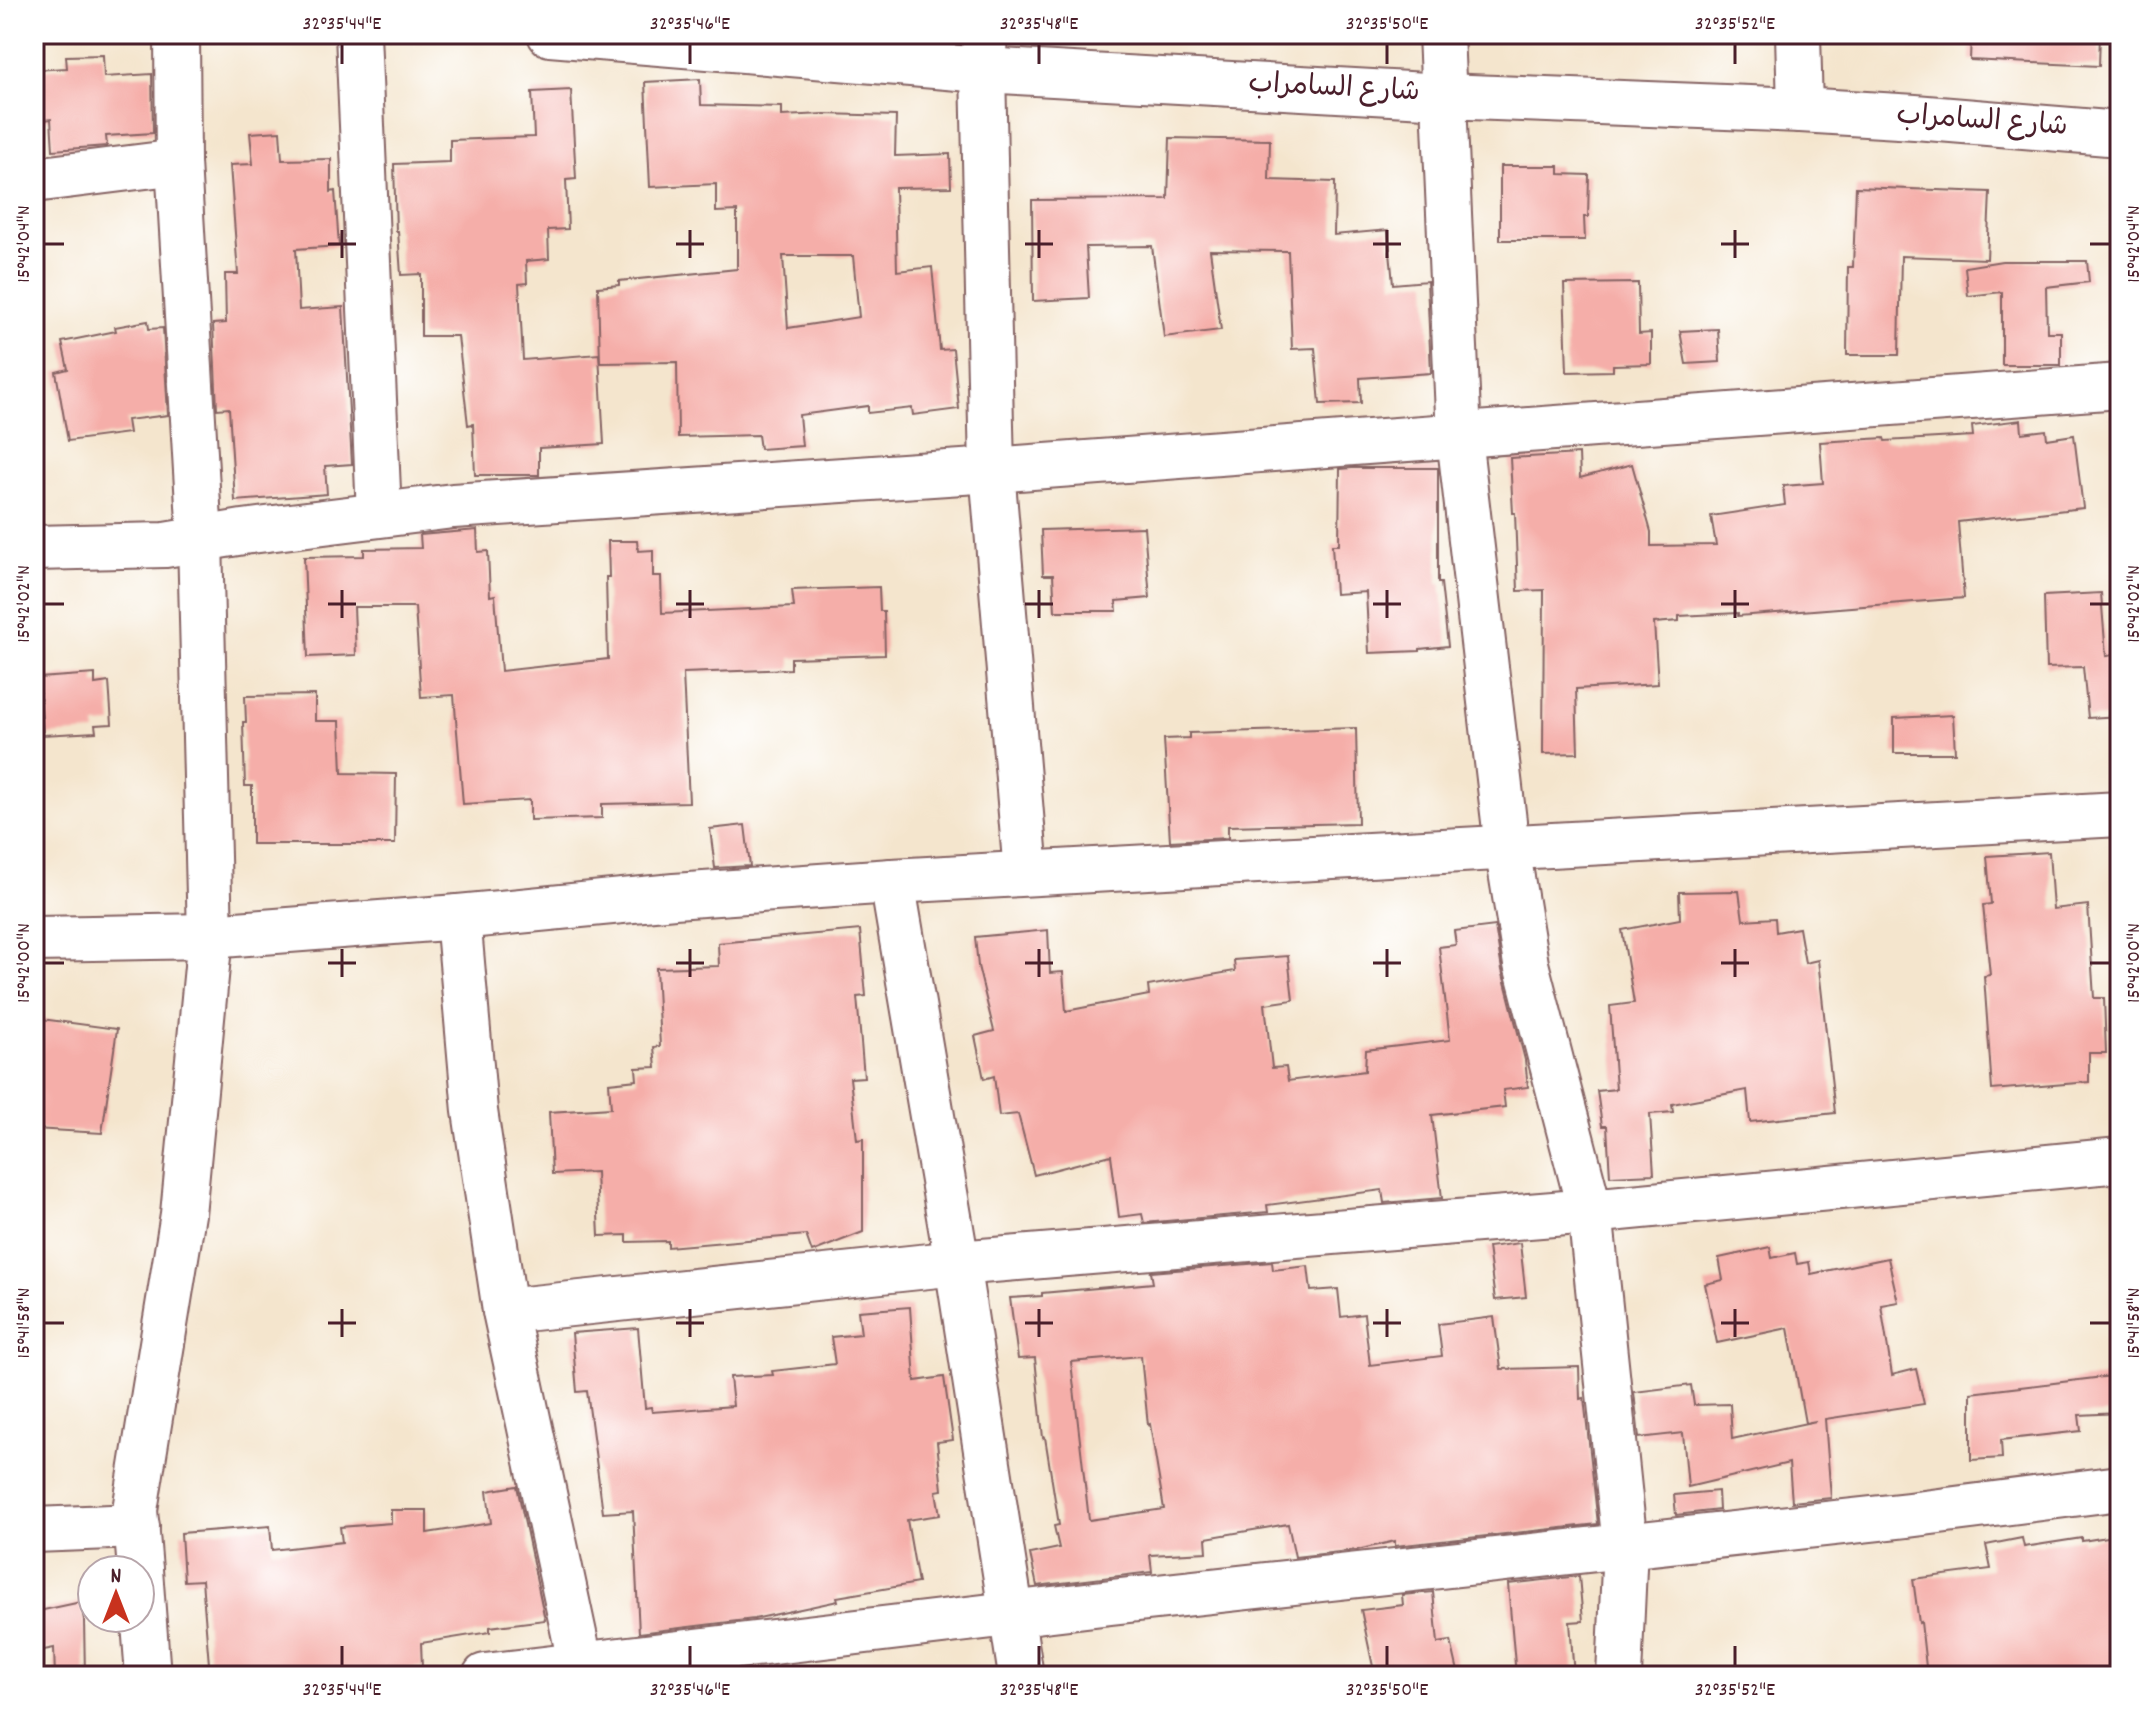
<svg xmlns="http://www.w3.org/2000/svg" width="2154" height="1710" viewBox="0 0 2154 1710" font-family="Dekko,'Playpen Sans Arabic',sans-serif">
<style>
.building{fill:#f5aea9;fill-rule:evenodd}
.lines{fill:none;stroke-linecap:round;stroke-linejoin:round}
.minor-casing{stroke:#866464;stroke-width:48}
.minor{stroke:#fff;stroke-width:44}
.ticks{fill:none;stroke:#4a1f2b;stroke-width:3}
.labels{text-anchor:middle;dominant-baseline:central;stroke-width:6;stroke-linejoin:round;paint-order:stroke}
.street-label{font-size:28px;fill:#4a1f2b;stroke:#fff}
.neatline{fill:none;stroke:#4a1f2b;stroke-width:3}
.ticks-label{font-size:20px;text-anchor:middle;fill:#4a1f2b}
</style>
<rect width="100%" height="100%" fill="#fff"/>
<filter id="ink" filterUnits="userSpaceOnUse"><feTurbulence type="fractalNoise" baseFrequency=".0125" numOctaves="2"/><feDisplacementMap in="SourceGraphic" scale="16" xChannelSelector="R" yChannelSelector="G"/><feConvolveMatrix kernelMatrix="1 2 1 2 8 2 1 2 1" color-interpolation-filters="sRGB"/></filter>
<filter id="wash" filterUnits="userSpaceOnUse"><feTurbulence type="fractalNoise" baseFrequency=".006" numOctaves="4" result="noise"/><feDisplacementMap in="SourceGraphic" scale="32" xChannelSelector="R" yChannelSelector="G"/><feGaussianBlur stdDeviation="1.8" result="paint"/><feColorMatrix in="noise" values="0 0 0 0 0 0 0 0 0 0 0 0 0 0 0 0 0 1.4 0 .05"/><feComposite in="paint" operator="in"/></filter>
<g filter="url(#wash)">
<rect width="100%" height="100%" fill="#f4e5cd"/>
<g id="blocks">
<g class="building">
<polygon points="1971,34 2100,34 2099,66 1970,60"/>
<polygon points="103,55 104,77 152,74 153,133 106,136 107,146 53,150 51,119 43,120 42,101 34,102 34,70 67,68 66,56"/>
<path d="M700,79L701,105L782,107V116L825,114L896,116L895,156L950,154L951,187L895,188L897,271L932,267L940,350L953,349L959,409L913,415L912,408L868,413V406L799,415L802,446L760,449L758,435L678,437L677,362L600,363L598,287L619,285V281L737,269V211L716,212V184L650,187L645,82ZM783,256H853L859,317L788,328Z"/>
<polygon points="571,90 576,179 566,180 568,229 548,230 549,259 526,261 527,283 519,284 523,360 599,354 604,444 539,448 539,475 475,475 473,424 468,425 458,336 421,336 421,274 401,275 398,231 396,231 394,164 450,162 450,140 534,137 532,92"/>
<polygon points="280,131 282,160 331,159 331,192 335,191 339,246 296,249 299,310 343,307 352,464 325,466 327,494 235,501 229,408 217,409 213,324 226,323 225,274 238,274 230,165 253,164 250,133"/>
<polygon points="1170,138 1270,140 1269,180 1335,182 1334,235 1388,230 1393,284 1427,281 1431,373 1360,378 1361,403 1320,404 1315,348 1292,349 1288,251 1210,250 1221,330 1164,337 1152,246 1086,247 1089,298 1033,301 1032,200 1168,199"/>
<polygon points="1500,166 1559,166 1559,174 1589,175 1588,217 1584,217 1585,240 1500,240"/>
<polygon points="1856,187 1990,192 1987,259 1901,256 1899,355 1847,355 1848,267 1853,267"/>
<polygon points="2002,261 2087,261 2089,282 2046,287 2047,332 2061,332 2061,365 2002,365 2002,292 1968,296 1965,267"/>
<polygon points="1638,283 1639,334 1651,333 1651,364 1613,365 1613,371 1567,372 1564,284"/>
<polygon points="148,321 149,329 163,328 168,415 127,420 129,433 68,441 56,372 68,369 62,342 116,331 115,327"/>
<polygon points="1718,329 1720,362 1686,364 1680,331"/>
<polygon points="2021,420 2022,433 2046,430 2047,439 2074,435 2083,508 1958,522 1964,598 1738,616 1738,613 1679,616 1679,621 1654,623 1658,684 1576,689 1578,753 1543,754 1544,590 1518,591 1515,513 1513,513 1510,458 1579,454 1580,478 1632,464 1651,532 1651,546 1716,545 1711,516 1785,505 1783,486 1823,483 1820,442 1884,438 1885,441 1973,436 1972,426"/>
<polygon points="1352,468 1438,468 1438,583 1441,583 1448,646 1420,649 1420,651 1369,653 1366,592 1335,594 1332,545 1339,545 1340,469"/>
<polygon points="1144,527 1150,598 1116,601 1117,611 1055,611 1053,575 1043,575 1041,530"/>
<polygon points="477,530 478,552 488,551 490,596 495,595 501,671 608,659 606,577 609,577 608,541 637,541 638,551 653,550 653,576 661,576 662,613 794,607 792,590 879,587 880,611 884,611 885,655 791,658 791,669 683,673 689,802 602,804 602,818 530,820 530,800 463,804 454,695 421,697 415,607 354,607 356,655 308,657 304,557 364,556 364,549 421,548 420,535"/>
<polygon points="2101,593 2106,656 2120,654 2120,716 2088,718 2083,667 2046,668 2044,596"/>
<polygon points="95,674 95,684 109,682 112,724 95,725 96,732 43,735 39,678"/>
<polygon points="315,695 315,721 340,721 342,773 396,774 395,844 252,844 252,786 245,786 243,722 246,722 245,696"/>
<polygon points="1953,715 1955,753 1894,753 1894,718"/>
<polygon points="1356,728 1358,823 1228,826 1228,838 1170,841 1164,739 1189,738 1189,733"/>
<polygon points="745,825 750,866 715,868 710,829"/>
<polygon points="2049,852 2053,909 2088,905 2094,998 2104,998 2106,1053 2089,1053 2089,1082 1992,1090 1984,976 1990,975 1983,905 1991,904 1987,856"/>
<polygon points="1739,891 1743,920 1775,918 1776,932 1799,928 1805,963 1818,960 1835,1113 1750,1122 1747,1090 1672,1104 1673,1112 1650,1114 1654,1174 1610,1176 1607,1126 1602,1126 1597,1091 1616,1089 1610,1006 1634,1003 1622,930 1680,919 1679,892"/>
<polygon points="1495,926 1502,970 1525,1060 1528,1087 1503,1090 1505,1107 1432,1115 1442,1198 1384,1203 1382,1190 1267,1205 1268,1212 1144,1223 1142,1214 1119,1217 1111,1155 1034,1175 1018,1114 999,1116 994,1076 984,1079 975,1036 994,1031 978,966 975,937 1048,930 1050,973 1063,972 1066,1011 1149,995 1148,986 1235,971 1234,960 1288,956 1293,1000 1265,1004 1272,1068 1286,1067 1288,1081 1365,1071 1366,1050 1450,1040 1439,947 1456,945 1454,931"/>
<polygon points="860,930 866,996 857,997 864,1077 850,1078 857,1140 863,1139 863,1232 812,1252 806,1235 668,1247 668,1241 627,1242 627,1235 599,1236 596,1172 552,1174 549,1112 611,1108 609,1083 637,1080 636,1068 656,1067 654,1047 660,1046 656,968 719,966 718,943"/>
<polygon points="34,1018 117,1029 102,1133 34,1129"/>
<polygon points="1520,1243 1526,1297 1495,1300 1488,1247"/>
<polygon points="1770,1247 1772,1258 1795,1253 1797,1264 1809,1262 1811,1274 1888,1258 1898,1302 1881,1305 1892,1375 1916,1369 1924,1404 1825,1419 1831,1498 1792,1502 1789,1463 1688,1487 1683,1433 1639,1438 1634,1392 1691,1385 1694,1405 1730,1404 1732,1439 1816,1421 1805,1423 1788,1328 1717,1343 1705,1284 1723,1280 1719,1258"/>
<path d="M1272,1262L1273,1270L1308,1266L1311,1291L1338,1289L1341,1317L1364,1314L1370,1365L1442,1356L1438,1324L1494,1317L1501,1369L1579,1367L1580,1399L1584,1398L1598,1524L1395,1546V1541L1357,1550L1295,1557L1288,1524L1206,1538L1207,1552L1150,1555L1152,1572L1037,1586L1030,1554L1059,1548L1054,1526L1059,1525L1045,1437L1043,1438L1035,1358L1018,1359L1010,1298L1042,1296V1293L1153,1283L1151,1272ZM1141,1356L1148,1425L1150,1424L1164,1509L1089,1520L1071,1362Z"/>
<polygon points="910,1307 915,1381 944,1377 953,1440 937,1442 942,1490 936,1491 940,1515 907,1520 918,1583 837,1597 838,1601 754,1619 639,1633 633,1511 603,1513 587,1391 577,1392 572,1333 638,1328 645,1408 651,1407 652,1412 733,1406 730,1377 773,1375 772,1371 835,1364 831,1337 861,1334 858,1311"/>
<polygon points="2120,1375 2120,1413 2079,1415 2081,1431 2001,1440 2002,1458 1971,1460 1971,1393"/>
<polygon points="517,1486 545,1620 490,1627 490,1632 421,1643 422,1667 363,1671 363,1669 299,1676 210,1676 202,1580 184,1581 181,1533 270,1526 272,1550 342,1542 340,1527 391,1523 391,1510 427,1510 427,1533 491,1523 487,1491"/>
<polygon points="1718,1491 1719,1510 1676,1515 1674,1495"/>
<polygon points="2120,1535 2120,1676 1927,1676 1921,1622 1919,1623 1913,1579 1991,1569 1986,1545 2022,1538 2024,1547 2082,1538 2082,1541"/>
<polygon points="1579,1576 1583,1621 1570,1622 1574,1676 1516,1676 1508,1584"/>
<polygon points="1433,1592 1438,1643 1451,1641 1459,1676 1375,1676 1361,1610 1403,1605 1402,1595"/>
<polygon points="81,1602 84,1620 85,1676 55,1676 54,1648 34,1652 34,1612"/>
</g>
</g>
</g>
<g filter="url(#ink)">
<use href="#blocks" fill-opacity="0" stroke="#866464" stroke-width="2"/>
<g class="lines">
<g class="minor-casing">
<g id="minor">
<polyline points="358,34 379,514"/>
<polyline points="550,34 983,70 1444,96 1800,110 1915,117 2120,134"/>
<polyline points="985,34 983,70 992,470 1026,873"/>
<polyline points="1441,34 1459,437 1507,847 1526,964 1590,1211 1625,1546 1619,1676"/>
<polyline points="1798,34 1800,110"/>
<polyline points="34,180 178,162"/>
<polyline points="34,548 165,545 243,532 453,506 992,470 2120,386"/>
<polyline points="892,881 957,1263 1021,1676"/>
<polyline points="458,917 475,1111 505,1311 583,1676"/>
<polyline points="34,939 210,936 458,917 674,896 892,881 2120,814"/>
<polyline points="505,1311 957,1263 1590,1211 2120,1160"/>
<polyline points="34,1530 137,1526"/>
<polyline points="140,1570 135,1510 183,1214 210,936 200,539 178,162 177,34"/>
<polyline points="140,1570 148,1676"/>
<polyline points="485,1676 1111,1602 1908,1515 2120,1488"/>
</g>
</g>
<use href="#minor" class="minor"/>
</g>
</g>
<path class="ticks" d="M342,44V64M690,44V64M1039,44V64M1387,44V64M1735,44V64M342,230V258M690,230V258M1039,230V258M1387,230V258M1735,230V258M44,244H64M328,244H356M676,244H704M1025,244H1053M1373,244H1401M1721,244H1749M2090,244H2110M342,590V618M690,590V618M1039,590V618M1387,590V618M1735,590V618M44,604H64M328,604H356M676,604H704M1025,604H1053M1373,604H1401M1721,604H1749M2090,604H2110M342,949V977M690,949V977M1039,949V977M1387,949V977M1735,949V977M44,963H64M328,963H356M676,963H704M1025,963H1053M1373,963H1401M1721,963H1749M2090,963H2110M342,1309V1337M690,1309V1337M1039,1309V1337M1387,1309V1337M1735,1309V1337M44,1323H64M328,1323H356M676,1323H704M1025,1323H1053M1373,1323H1401M1721,1323H1749M2090,1323H2110M342,1646V1666M690,1646V1666M1039,1646V1666M1387,1646V1666M1735,1646V1666"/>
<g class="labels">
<g class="street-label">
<text transform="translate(1334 90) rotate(3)">شارع السامراب</text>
<text transform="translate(1982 123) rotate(4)">شارع السامراب</text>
</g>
</g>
<rect width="2154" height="1710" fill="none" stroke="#fff" stroke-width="88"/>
<g transform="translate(116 1594)"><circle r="38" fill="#ffffff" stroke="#b7a5aa" stroke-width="2"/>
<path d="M0-6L14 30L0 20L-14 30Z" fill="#c8321e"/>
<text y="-12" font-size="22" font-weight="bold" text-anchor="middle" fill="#4a1f2b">N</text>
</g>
<rect x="44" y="44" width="2066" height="1622" class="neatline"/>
<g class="ticks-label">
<text x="342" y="29">32°35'44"E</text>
<text x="690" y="29">32°35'46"E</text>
<text x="1039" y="29">32°35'48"E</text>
<text x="1387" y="29">32°35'50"E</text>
<text x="1735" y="29">32°35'52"E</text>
<text transform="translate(22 244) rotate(-90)" y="7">15°42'04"N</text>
<text transform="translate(2132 244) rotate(-90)" y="7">15°42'04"N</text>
<text transform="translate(22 604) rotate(-90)" y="7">15°42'02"N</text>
<text transform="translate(2132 604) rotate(-90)" y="7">15°42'02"N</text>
<text transform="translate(22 963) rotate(-90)" y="7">15°42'00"N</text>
<text transform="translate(2132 963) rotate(-90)" y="7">15°42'00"N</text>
<text transform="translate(22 1323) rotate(-90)" y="7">15°41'58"N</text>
<text transform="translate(2132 1323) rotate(-90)" y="7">15°41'58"N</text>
<text x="342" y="1695">32°35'44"E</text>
<text x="690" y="1695">32°35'46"E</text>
<text x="1039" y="1695">32°35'48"E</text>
<text x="1387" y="1695">32°35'50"E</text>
<text x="1735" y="1695">32°35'52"E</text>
</g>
</svg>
